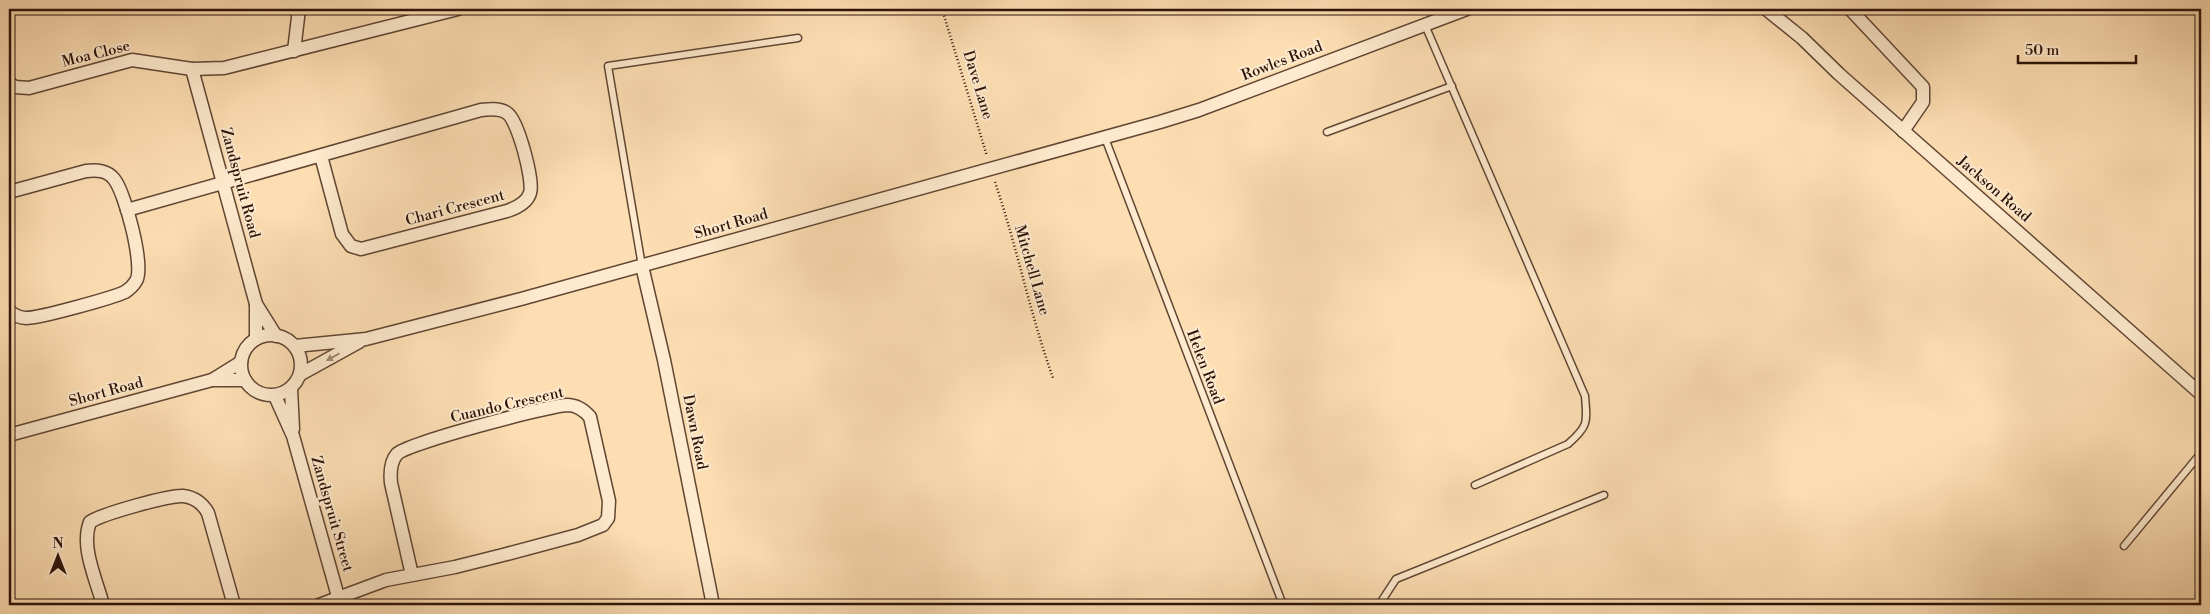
<svg xmlns="http://www.w3.org/2000/svg" width="2210" height="614" viewBox="0 0 2210 614" font-family="'Libre Bodoni',serif">
<style>
.lines{fill:none;stroke-linecap:round;stroke-linejoin:round}
.service-casing{stroke:#614634;stroke-width:9}
.minor-casing{stroke:#614634;stroke-width:15}
.path{stroke:#2d1309;stroke-width:2.5;stroke-dasharray:1 2.5;stroke-linecap:butt}
.service{stroke:#feeace;stroke-width:6}
.minor{stroke:#feeace;stroke-width:12}
.oneway{fill:#a08975}
.labels{text-anchor:middle;dominant-baseline:central;stroke-width:4;stroke-linejoin:round;paint-order:stroke}
.street-label{font-size:15px;fill:#2d1309;stroke:#feeace}
</style>
<rect width="100%" height="100%" fill="#fddeb3"/>
<filter id="stains"><feTurbulence type="fractalNoise" baseFrequency=".004" numOctaves="4"/><feColorMatrix values="0 0 0 0 .2 0 0 0 0 .09 0 0 0 0 .02 0 0 0 .5 -.17"/></filter>
<radialGradient id="worn" r=".72"><stop offset=".6" stop-color="#630" stop-opacity="0"/><stop offset="1" stop-color="#630" stop-opacity=".3"/></radialGradient>
<g class="lines">
<g class="service-casing">
<g id="service">
<path d="M1425,25L1585,396C1587,422 1589,426 1568,444L1475,485"/>
<polyline points="1327,132 1452,86"/>
<polyline points="1105,138 1283,605"/>
<polyline points="642,266 608,66 798,38"/>
<polyline points="2124,546 2201,453"/>
<polyline points="1379,605 1396,579 1604,495"/>
</g>
</g>
<g class="minor-casing">
<g id="minor">
<polyline points="1766,9 1802,38 1839,74 2201,394"/>
<polyline points="1850,9 1923,87 1923,102 1903,131"/>
<polyline points="294,51 299,9"/>
<polyline points="192,69 256,304 256,339"/>
<polyline points="9,83 15,87 29,88 132,60 192,69 224,68 458,9"/>
<path d="M9,192L86,171C97,170 107,170 114,179C125,192 145,267 136,281C133,286 130,289 125,292C112,298 40,318 26,318C19,318 14,315 9,311"/>
<path d="M127,210L481,110C490,109 500,108 507,113C518,120 534,181 530,193C527,203 516,208 507,211L361,249L351,246L342,234L321,156"/>
<polyline points="642,266 664,360 713,605"/>
<polyline points="256,304 276,336"/>
<circle cx="271" cy="365" r="30"/>
<polyline points="295,346 366,339 521,299 1160,122 1199,110 1467,9"/>
<polyline points="301,374 359,342"/>
<polyline points="212,380 241,362"/>
<polyline points="291,389 293,429"/>
<polyline points="275,396 293,436 339,600 343,605"/>
<polyline points="9,435 212,380 245,380"/>
<path d="M103,605C97,581 80,547 90,522C102,514 169,495 183,496C194,497 203,504 208,513L234,605"/>
<path d="M319,605L386,580L455,567L503,555L578,535L603,525L608,518L609,501L590,417C584,410 577,405 567,405C548,406 408,443 397,454C390,462 390,473 391,483L412,575"/>
</g>
</g>
<g class="path">
<polyline points="942,9 987,156"/>
<path d="M995,182C1017,247 1030,314 1053,378"/>
</g>
<use href="#service" class="service"/>
<use href="#minor" class="minor"/>
</g>
<defs><path id="oneway-solid" d="M-6-.8H1V-3.2L6.5 0L1 3.2V.8H-6Z" transform="scale(1.25)"/></defs>
<use class="oneway" href="#oneway-solid" transform="translate(333 357) rotate(151)"/>
<g class="labels">
<g class="street-label">
<text transform="translate(96 54) rotate(-14)">Moa Close</text>
<text transform="translate(1282 61) rotate(-21)">Rowles Road</text>
<text transform="translate(978 85) rotate(73)">Dave Lane</text>
<text transform="translate(240 183) rotate(75)">Zandspruit Road</text>
<text transform="translate(1994 189) rotate(41)">Jackson Road</text>
<text transform="translate(455 208) rotate(-15)">Chari Crescent</text>
<text transform="translate(731 224) rotate(-16)">Short Road</text>
<text transform="translate(1032 270) rotate(74)">Mitchell Lane</text>
<text transform="translate(1205 367) rotate(69)">Helen Road</text>
<text transform="translate(106 392) rotate(-15)">Short Road</text>
<text transform="translate(507 405) rotate(-13)">Cuando Crescent</text>
<text transform="translate(695 432) rotate(79)">Dawn Road</text>
<text transform="translate(332 514) rotate(74)">Zandspruit Street</text>
</g>
</g>
<rect width="2210" height="614" fill="none" stroke="#fddeb3" stroke-width="30"/>
<rect x="10" y="10" width="2190" height="594" fill="none" stroke="#2d1309" stroke-width="2.5"/>
<rect x="15" y="15" width="2180" height="584" fill="none" stroke="#2d1309"/>
<g transform="translate(58 556)" stroke="#feeace" stroke-width="4" paint-order="stroke">
<path d="M0-4L9 19L0 12L-9 19Z" fill="#2d1309"/>
<text y="-8" font-size="14" font-weight="bold" text-anchor="middle" fill="#2d1309">N</text>
</g>
<path d="M2018 55v8h118v-8" fill="none" stroke="#2d1309" stroke-width="2.5"/>
<text x="2025" y="55" font-size="15" fill="#2d1309" stroke="#feeace" stroke-width="4" paint-order="stroke">50 m</text>
<rect width="100%" height="100%" filter="url(#stains)"/>
<rect width="100%" height="100%" fill="url(#worn)"/>
</svg>
